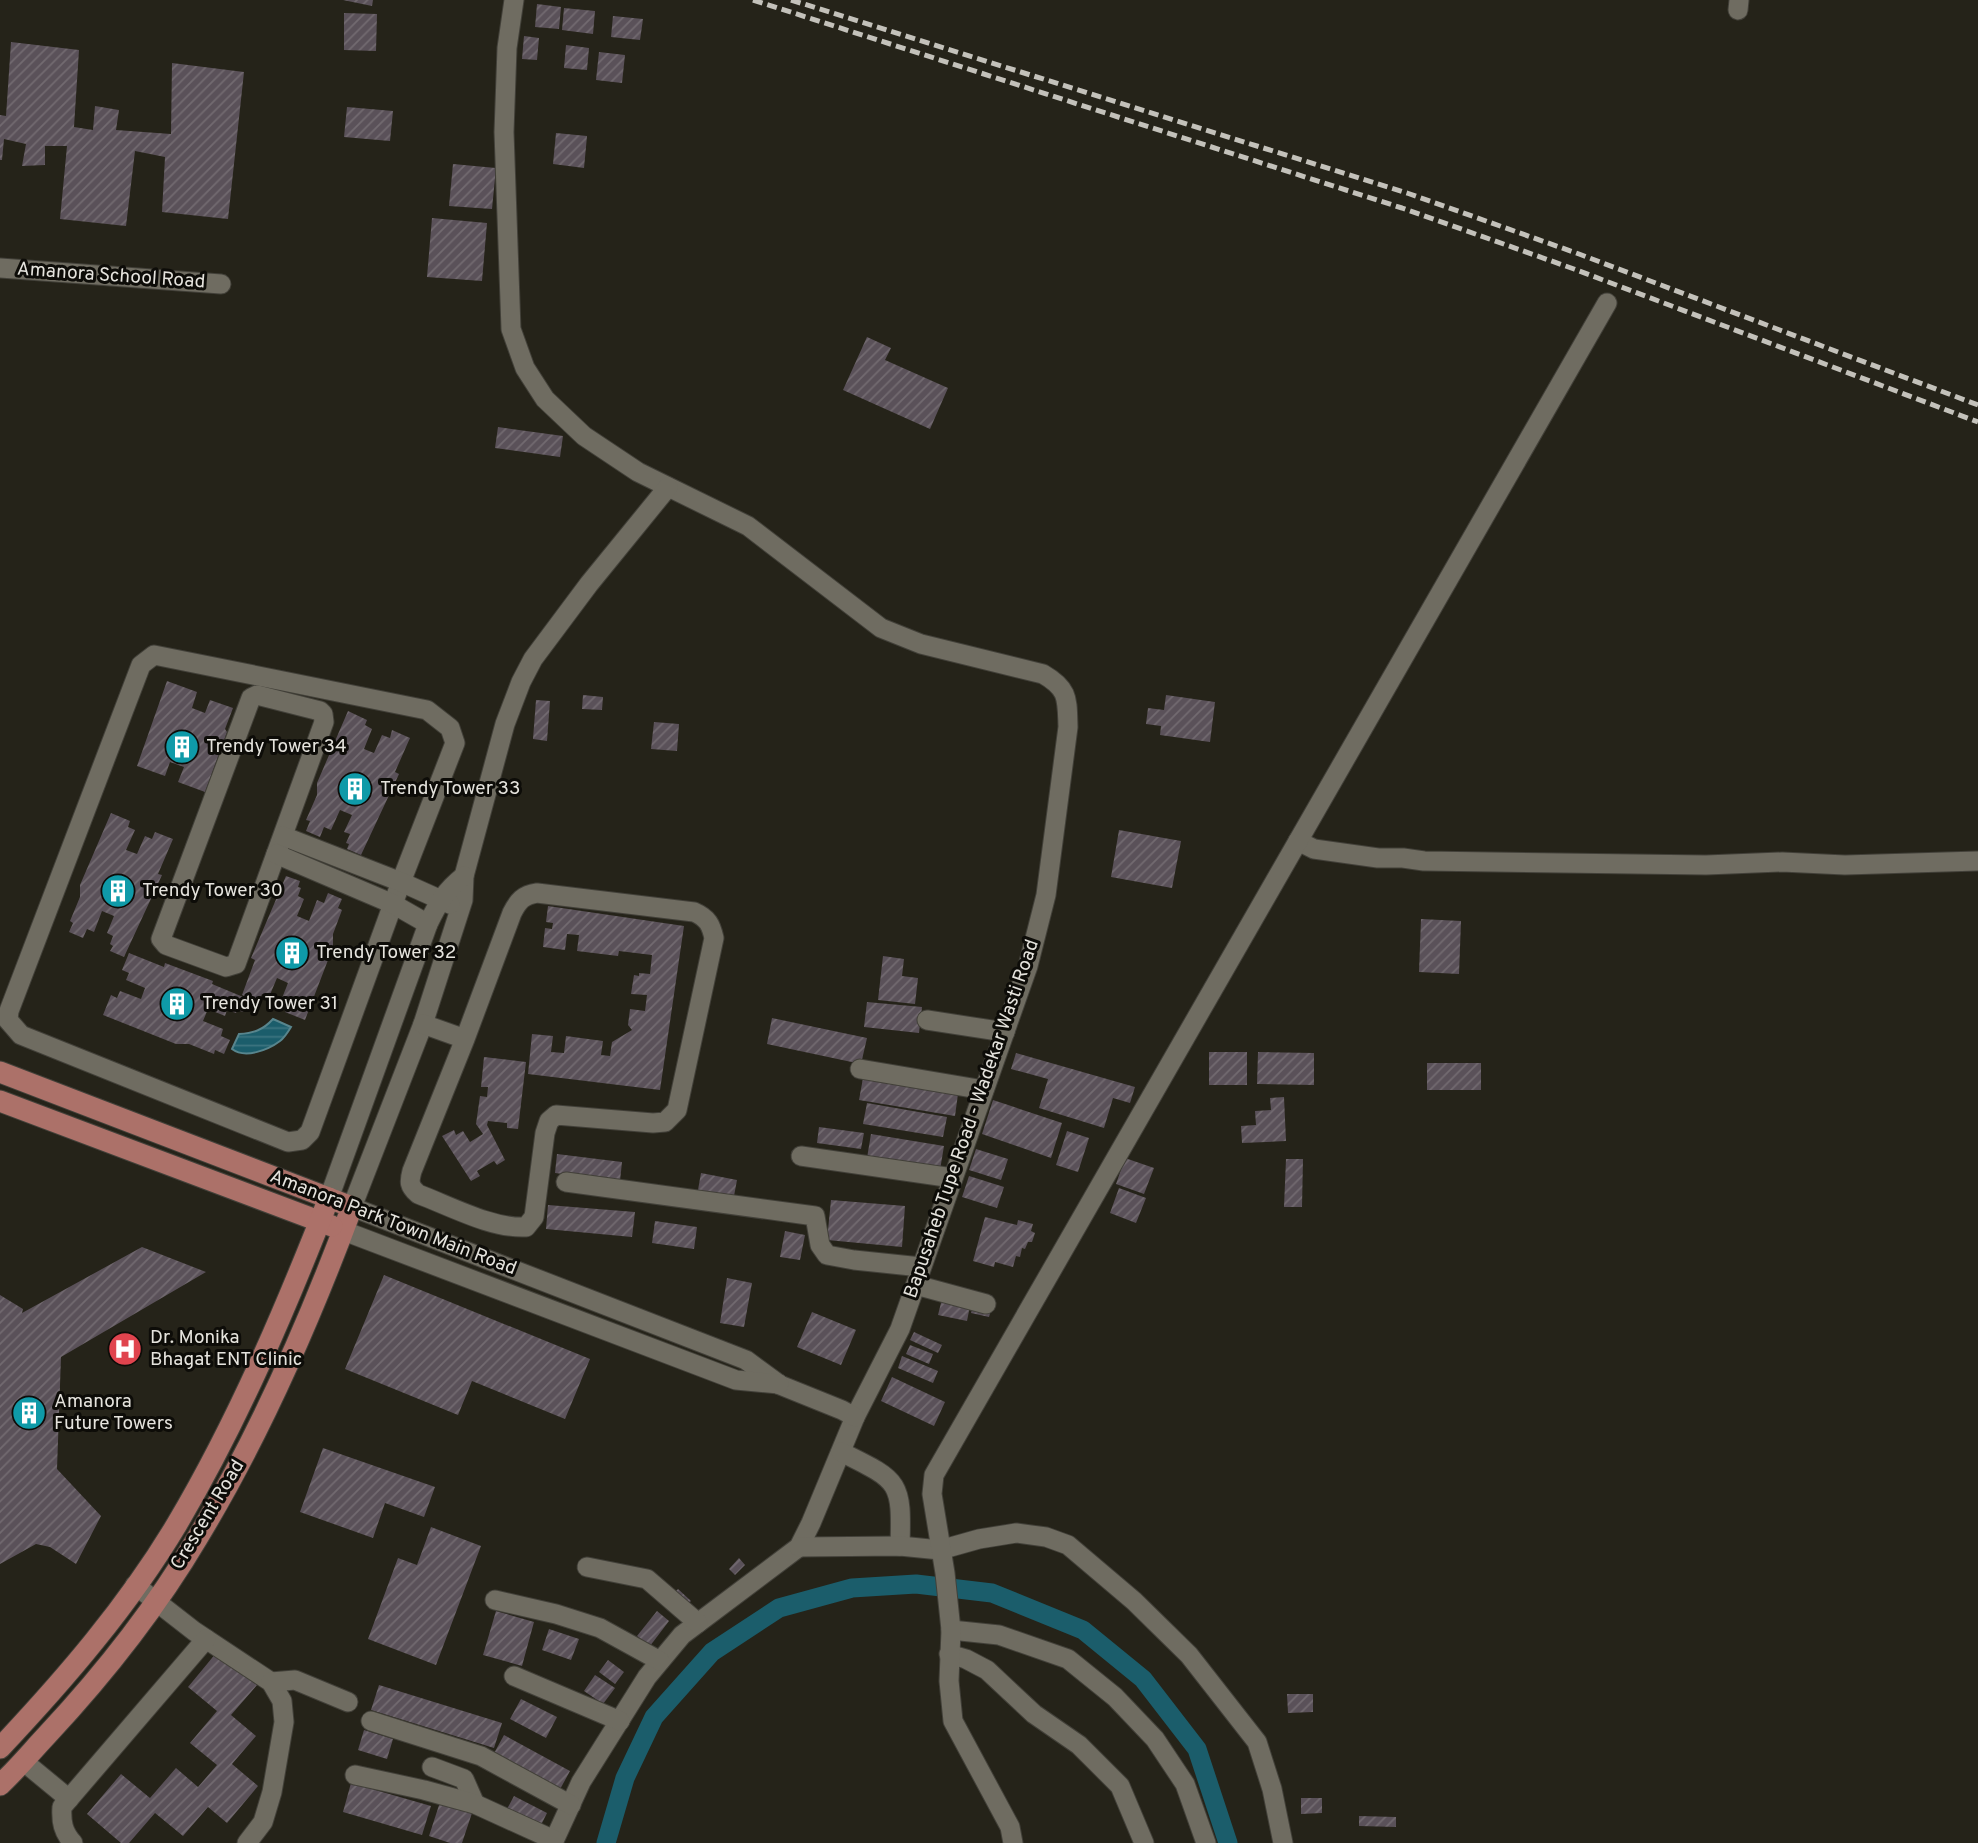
<svg xmlns="http://www.w3.org/2000/svg" width="1978" height="1843" viewBox="0 0 1978 1843" font-family="Overpass,sans-serif">
<style>
.water{fill:url(#water-rules);stroke:#58858d;stroke-width:2}
.lines{fill:none;stroke-linecap:round;stroke-linejoin:round}
.canal{stroke:#1b5d6b;stroke-width:19}
.building{fill:url(#building-hatch)}
.minor-casing{stroke:#424039;stroke-width:21}
.major-casing{stroke:#424039;stroke-width:23}
.minor{stroke:#6f6c61;stroke-width:19}
.major{stroke:#ac7169;stroke-width:21}
.rail{stroke:#c3c1ba;stroke-width:5;stroke-dasharray:10 5;stroke-linecap:butt}
.labels{text-anchor:middle;dominant-baseline:central;stroke-width:6;stroke-linejoin:round;paint-order:stroke}
.street-label{font-size:19px;fill:#e5e3dd;stroke:#0d0c08}
.poi-label{font-size:19px;fill:#e5e3dd;stroke:#0d0c08;text-anchor:start}
</style>
<defs>
<pattern id="water-rules" width="6" height="5" patternUnits="userSpaceOnUse" patternTransform="scale(1.75)"><rect width="6" height="5" fill="#1b5d6b"/><path d="M0 2.5h6" fill="none" stroke="#3c7480"/></pattern>
<pattern id="building-hatch" width="6" height="6" patternUnits="userSpaceOnUse" patternTransform="scale(1.75)"><rect width="6" height="6" fill="#5a5159"/><path d="M-1 1l2-2M0 6l6-6M5 7l2-2" fill="none" stroke="#726a70"/></pattern>
</defs>
<rect width="100%" height="100%" fill="#252319"/>
<path class="water" d="M273,1019L291,1027C288,1032 284,1038 280,1041C268,1050 245,1059 232,1049L239,1034C254,1033 263,1030 273,1019Z"/>
<g class="lines">
<polyline class="canal" points="606,1843 625,1778 654,1717 712,1652 779,1608 852,1588 916,1584 992,1593 1083,1630 1143,1679 1197,1749 1228,1843"/>
</g>
<g class="building">
<polygon points="343,0 373,0 372,6"/>
<polygon points="537,4 561,7 559,29 535,27"/>
<polygon points="564,8 595,11 593,34 562,30"/>
<polygon points="344,13 377,14 376,51 344,50"/>
<polygon points="613,16 643,19 640,40 611,37"/>
<polygon points="524,36 539,38 537,60 522,59"/>
<polygon points="11,42 79,50 74,127 93,130 95,106 119,110 116,130 171,134 172,63 244,72 228,219 162,212 165,157 135,151 126,226 60,219 67,146 45,146 45,165 22,166 26,144 4,139 2,160 0,160 0,115 6,116"/>
<polygon points="566,45 589,48 587,70 564,68"/>
<polygon points="599,52 625,55 622,83 596,80"/>
<polygon points="347,107 393,111 390,141 344,137"/>
<polygon points="556,133 587,136 584,168 553,164"/>
<polygon points="453,164 496,168 492,209 449,206"/>
<polygon points="432,218 487,223 482,281 427,277"/>
<polygon points="867,337 891,348 885,360 948,388 930,429 843,390"/>
<polygon points="498,427 563,436 560,457 495,448"/>
<polygon points="167,681 197,692 192,708 205,713 210,700 233,708 225,729 227,732 205,792 178,782 184,767 170,762 165,776 137,766"/>
<polygon points="583,695 603,697 602,710 582,709"/>
<polygon points="1166,695 1215,702 1210,742 1160,735 1161,726 1146,724 1148,708 1164,710"/>
<polygon points="536,700 550,701 547,741 533,739"/>
<polygon points="348,711 367,720 365,725 372,729 364,749 374,753 382,735 390,738 392,730 410,738 395,772 399,774 361,855 347,849 349,844 346,843 350,834 344,832 352,815 340,810 331,830 324,827 320,837 306,831 310,821 306,820 317,795 317,783"/>
<polygon points="654,722 679,724 677,751 651,749"/>
<polygon points="111,813 130,821 128,827 135,830 126,850 137,854 145,836 152,839 155,832 173,839 158,874 162,875 124,957 110,951 113,946 110,944 113,936 107,933 114,916 102,911 94,932 87,929 83,938 69,932 73,923 70,921 80,897 80,885"/>
<polygon points="1119,830 1181,841 1172,888 1111,877"/>
<polygon points="286,876 300,881 298,887 301,888 298,896 304,899 297,916 309,921 317,900 324,903 328,893 342,899 338,908 342,910 333,934 333,947 305,1020 285,1012 287,1006 280,1003 288,983 277,978 269,997 262,994 259,1002 242,995 255,960 251,958"/>
<polygon points="548,906 684,926 660,1090 528,1074 532,1034 553,1036 551,1052 564,1053 566,1036 603,1041 601,1055 610,1056 612,1042 632,1030 628,1025 630,1009 645,1011 647,995 631,994 634,975 639,976 639,973 650,974 652,955 619,951 618,956 577,951 579,935 567,934 565,950 543,947 545,928 552,929 553,923 546,922"/>
<polygon points="1421,919 1461,921 1459,974 1419,972"/>
<polygon points="129,953 164,967 165,963 213,981 212,984 248,999 243,1012 237,1010 236,1013 227,1010 225,1016 208,1009 203,1021 223,1029 221,1036 230,1040 224,1054 215,1050 214,1054 189,1044 176,1044 103,1015 111,995 117,998 120,991 141,999 145,988 126,980 129,973 122,970"/>
<polygon points="883,956 904,959 902,976 918,978 915,1004 878,1000"/>
<polygon points="867,1002 922,1007 919,1033 864,1027"/>
<polygon points="772,1018 867,1038 861,1064 767,1044"/>
<rect x="1209" y="1052" width="38" height="33"/>
<polygon points="1258,1052 1314,1053 1314,1085 1257,1084"/>
<polygon points="1016,1053 1135,1087 1130,1103 1113,1098 1104,1128 1039,1108 1048,1079 1011,1069"/>
<polygon points="484,1057 526,1062 518,1129 507,1128 507,1123 488,1121 487,1125 505,1160 497,1165 494,1161 477,1171 480,1176 471,1181 442,1136 454,1130 456,1135 463,1131 470,1142 483,1134 476,1124 480,1096 487,1097 488,1087 481,1087"/>
<rect x="1427" y="1063" width="54" height="27"/>
<polygon points="863,1078 958,1094 955,1116 859,1100"/>
<polygon points="1284,1097 1286,1141 1242,1143 1241,1126 1256,1125 1255,1111 1271,1110 1270,1098"/>
<polygon points="993,1100 1062,1123 1051,1158 982,1134"/>
<polygon points="867,1103 947,1117 943,1137 863,1124"/>
<polygon points="819,1127 864,1133 861,1149 817,1143"/>
<polygon points="1067,1131 1089,1138 1078,1172 1056,1165"/>
<polygon points="871,1134 944,1146 940,1170 867,1158"/>
<polygon points="976,1149 1008,1159 1001,1180 969,1170"/>
<polygon points="557,1154 622,1162 620,1181 555,1173"/>
<polygon points="1125,1158 1154,1168 1144,1194 1116,1184"/>
<polygon points="1286,1159 1303,1159 1302,1207 1284,1207"/>
<polygon points="701,1173 737,1180 734,1196 698,1190"/>
<polygon points="969,1176 1004,1187 997,1208 962,1197"/>
<polygon points="1119,1188 1146,1198 1136,1223 1110,1213"/>
<polygon points="831,1200 905,1206 902,1247 827,1240"/>
<polygon points="548,1205 635,1212 632,1237 546,1229"/>
<polygon points="985,1217 1017,1225 1018,1220 1033,1224 1031,1231 1035,1233 1032,1242 1028,1242 1025,1249 1022,1248 1020,1257 1016,1256 1013,1267 995,1262 994,1267 973,1261"/>
<polygon points="655,1221 697,1227 694,1249 652,1243"/>
<polygon points="785,1231 805,1235 800,1260 780,1257"/>
<polygon points="142,1247 206,1272 61,1357 57,1469 101,1516 76,1564 50,1547 36,1544 0,1564 0,1295 23,1309 22,1313"/>
<polygon points="384,1275 590,1359 565,1419 472,1381 458,1415 345,1369"/>
<polygon points="727,1278 752,1283 744,1327 720,1323"/>
<polygon points="943,1295 971,1301 967,1321 938,1315"/>
<polygon points="973,1305 991,1310 989,1317 971,1313"/>
<polygon points="812,1312 856,1330 841,1365 797,1347"/>
<polygon points="914,1332 942,1345 938,1353 910,1340"/>
<polygon points="910,1345 933,1354 929,1364 906,1354"/>
<polygon points="902,1356 938,1371 933,1383 898,1368"/>
<polygon points="892,1377 945,1402 934,1426 881,1401"/>
<polygon points="323,1448 435,1487 424,1517 385,1503 373,1538 300,1512"/>
<polygon points="431,1527 481,1546 436,1665 368,1639 398,1558 417,1565"/>
<polygon points="739,1558 745,1565 735,1575 729,1569"/>
<polygon points="678,1589 691,1601 684,1608 671,1596"/>
<polygon points="496,1611 534,1622 522,1666 483,1655"/>
<polygon points="657,1611 669,1621 650,1646 637,1636"/>
<polygon points="549,1629 579,1639 571,1660 542,1650"/>
<polygon points="217,1652 257,1685 231,1715 256,1736 232,1764 258,1786 227,1823 208,1807 183,1836 155,1813 129,1843 121,1843 87,1814 121,1774 150,1798 176,1768 198,1787 217,1765 190,1743 217,1711 188,1687"/>
<polygon points="608,1660 624,1672 615,1684 599,1672"/>
<polygon points="595,1675 615,1688 603,1704 584,1691"/>
<polygon points="379,1685 502,1723 494,1748 371,1710"/>
<polygon points="1287,1694 1313,1694 1313,1712 1288,1713"/>
<polygon points="521,1699 557,1717 546,1738 510,1719"/>
<polygon points="364,1730 393,1739 387,1759 358,1750"/>
<polygon points="504,1735 570,1771 558,1793 492,1757"/>
<polygon points="351,1783 431,1806 422,1835 343,1812"/>
<polygon points="514,1796 547,1813 540,1827 507,1809"/>
<polygon points="1301,1798 1322,1798 1322,1813 1301,1814"/>
<polygon points="441,1799 473,1810 462,1843 450,1843 429,1836"/>
<polygon points="1359,1816 1396,1817 1396,1827 1359,1826"/>
</g>
<g class="lines">
<g class="minor-casing">
<g id="minor">
<path d="M514,0L507,48L504,132L511,329L525,368L545,399L584,436L638,472L748,526L881,628L921,644L1043,674C1069,689 1067,699 1068,727L1046,895L1028,966L900,1329L855,1417L811,1523L799,1547L682,1635L647,1677L581,1782L553,1843"/>
<polyline points="1738,10 1739,0"/>
<polyline points="0,268 221,284"/>
<polyline points="668,487 589,584 533,659 521,682 505,724 464,876 463,900 423,1024 352,1207 746,1360 780,1385 842,1410 855,1417"/>
<polygon points="154,655 427,710 450,728 455,743 401,882 310,1132 302,1140 288,1142 21,1035 8,1020 9,1011 141,665"/>
<polygon points="257,695 320,711 323,714 324,722 236,964 226,967 166,945 161,939 251,698"/>
<polyline points="283,836 401,882 450,904"/>
<polyline points="1298,841 1314,849 1378,858 1403,858 1424,861 1706,865 1782,862 1845,865 1978,861"/>
<polyline points="276,854 393,904 428,924"/>
<polyline points="927,1020 1005,1032"/>
<path d="M423,1024L465,1039L412,1171C409,1182 409,1186 418,1194C450,1206 492,1229 526,1227L534,1217L545,1133L549,1121L556,1115L653,1123L665,1122L677,1110L714,938C711,925 708,918 694,912L537,893C523,895 518,901 512,913L465,1039"/>
<polyline points="860,1069 984,1090"/>
<polyline points="801,1156 953,1178"/>
<polyline points="566,1182 815,1216 820,1245 827,1255 854,1260 921,1267"/>
<path d="M329,1198L428,924C438,903 446,890 464,876"/>
<polyline points="344,1231 736,1380 779,1384"/>
<polyline points="916,1285 986,1304"/>
<path d="M841,1452C900,1481 902,1481 900,1546"/>
<polyline points="799,1547 900,1546 940,1550 979,1539 1016,1533 1046,1537 1068,1545 1134,1601 1189,1655 1257,1742 1272,1789 1283,1843"/>
<polyline points="587,1567 647,1579 698,1623"/>
<polyline points="135,1585 194,1631 271,1682 282,1701 284,1722 272,1792 263,1822 247,1843"/>
<polyline points="495,1600 556,1614 600,1628 660,1661"/>
<polyline points="951,1630 999,1635 1068,1659 1115,1697 1155,1739 1185,1784 1206,1843"/>
<polyline points="949,1654 966,1659 987,1670 1034,1714 1079,1745 1120,1786 1144,1843"/>
<polyline points="514,1676 620,1721"/>
<polyline points="271,1682 295,1680 348,1702"/>
<polyline points="371,1721 481,1756 571,1805"/>
<polyline points="23,1761 69,1799"/>
<polyline points="432,1767 464,1779 475,1804"/>
<polyline points="355,1775 424,1790 475,1804 554,1840"/>
<path d="M73,1843C63,1832 61,1822 62,1807L206,1639"/>
<polyline points="1013,1843 1010,1827 953,1721 949,1681 951,1630 945,1573 932,1494 934,1475 1607,303"/>
</g>
</g>
<g class="major-casing">
<g id="major">
<path d="M0,1072L352,1207C310,1320 261,1433 198,1537C156,1608 103,1675 47,1735C32,1751 17,1769 0,1785"/>
<polyline points="0,1101 332,1226"/>
<path d="M0,1748C65,1679 128,1606 177,1524C238,1421 285,1310 329,1198"/>
</g>
</g>
<use href="#minor" class="minor"/>
<use href="#major" class="major"/>
<g class="rail">
<polyline points="753,0 1402,208 1574,269 1978,422"/>
<polyline points="791,0 1407,193 1579,254 1978,405"/>
</g>
</g>
<defs>
<g id="building-disc" transform="scale(1.75)"><circle r="9.5" fill="#0f9aa8" stroke="#0d0c08"/><path d="M-4-6H4V6H1V3H-1V6H-4ZM-2.5-4.3h1.7v1.8h-1.7ZM.8-4.3h1.7v1.8H.8ZM-2.5-1h1.7V.8h-1.7ZM.8-1h1.7V.8H.8Z" fill="#fff"/></g>
<g id="hospital-disc" transform="scale(1.75)"><circle r="9.5" fill="#e0444e" stroke="#0d0c08"/><path d="M-5-5h3v3.5h4V-5h3V5h-3V1.5h-4V5h-3Z" fill="#fff"/></g>
</defs>
<g fill-rule="evenodd">
<use href="#building-disc" x="182" y="747"/>
<use href="#building-disc" x="355" y="789"/>
<use href="#building-disc" x="118" y="891"/>
<use href="#building-disc" x="292" y="953"/>
<use href="#building-disc" x="177" y="1004"/>
<use href="#hospital-disc" x="125" y="1349"/>
<use href="#building-disc" x="29" y="1413"/>
</g>
<g class="labels">
<g class="street-label">
<text transform="translate(111 276) rotate(4)">Amanora School Road</text>
<text transform="translate(972 1119) rotate(-71)">Bapusaheb Tupe Road - Wadekar Wasti Road</text>
<text transform="translate(393 1223) rotate(21)">Amanora Park Town Main Road</text>
<text transform="translate(208 1515) rotate(-59)">Crescent Road</text>
</g>
<g class="poi-label">
<text x="206" y="747">Trendy Tower 34</text>
<text x="380" y="789">Trendy Tower 33</text>
<text x="142" y="891">Trendy Tower 30</text>
<text x="316" y="953">Trendy Tower 32</text>
<text x="202" y="1004">Trendy Tower 31</text>
<text x="150" y="1338">Dr. Monika<tspan x="150" dy="22">Bhagat ENT Clinic</tspan></text>
<text x="54" y="1402">Amanora<tspan x="54" dy="22">Future Towers</tspan></text>
</g>
</g>
</svg>
